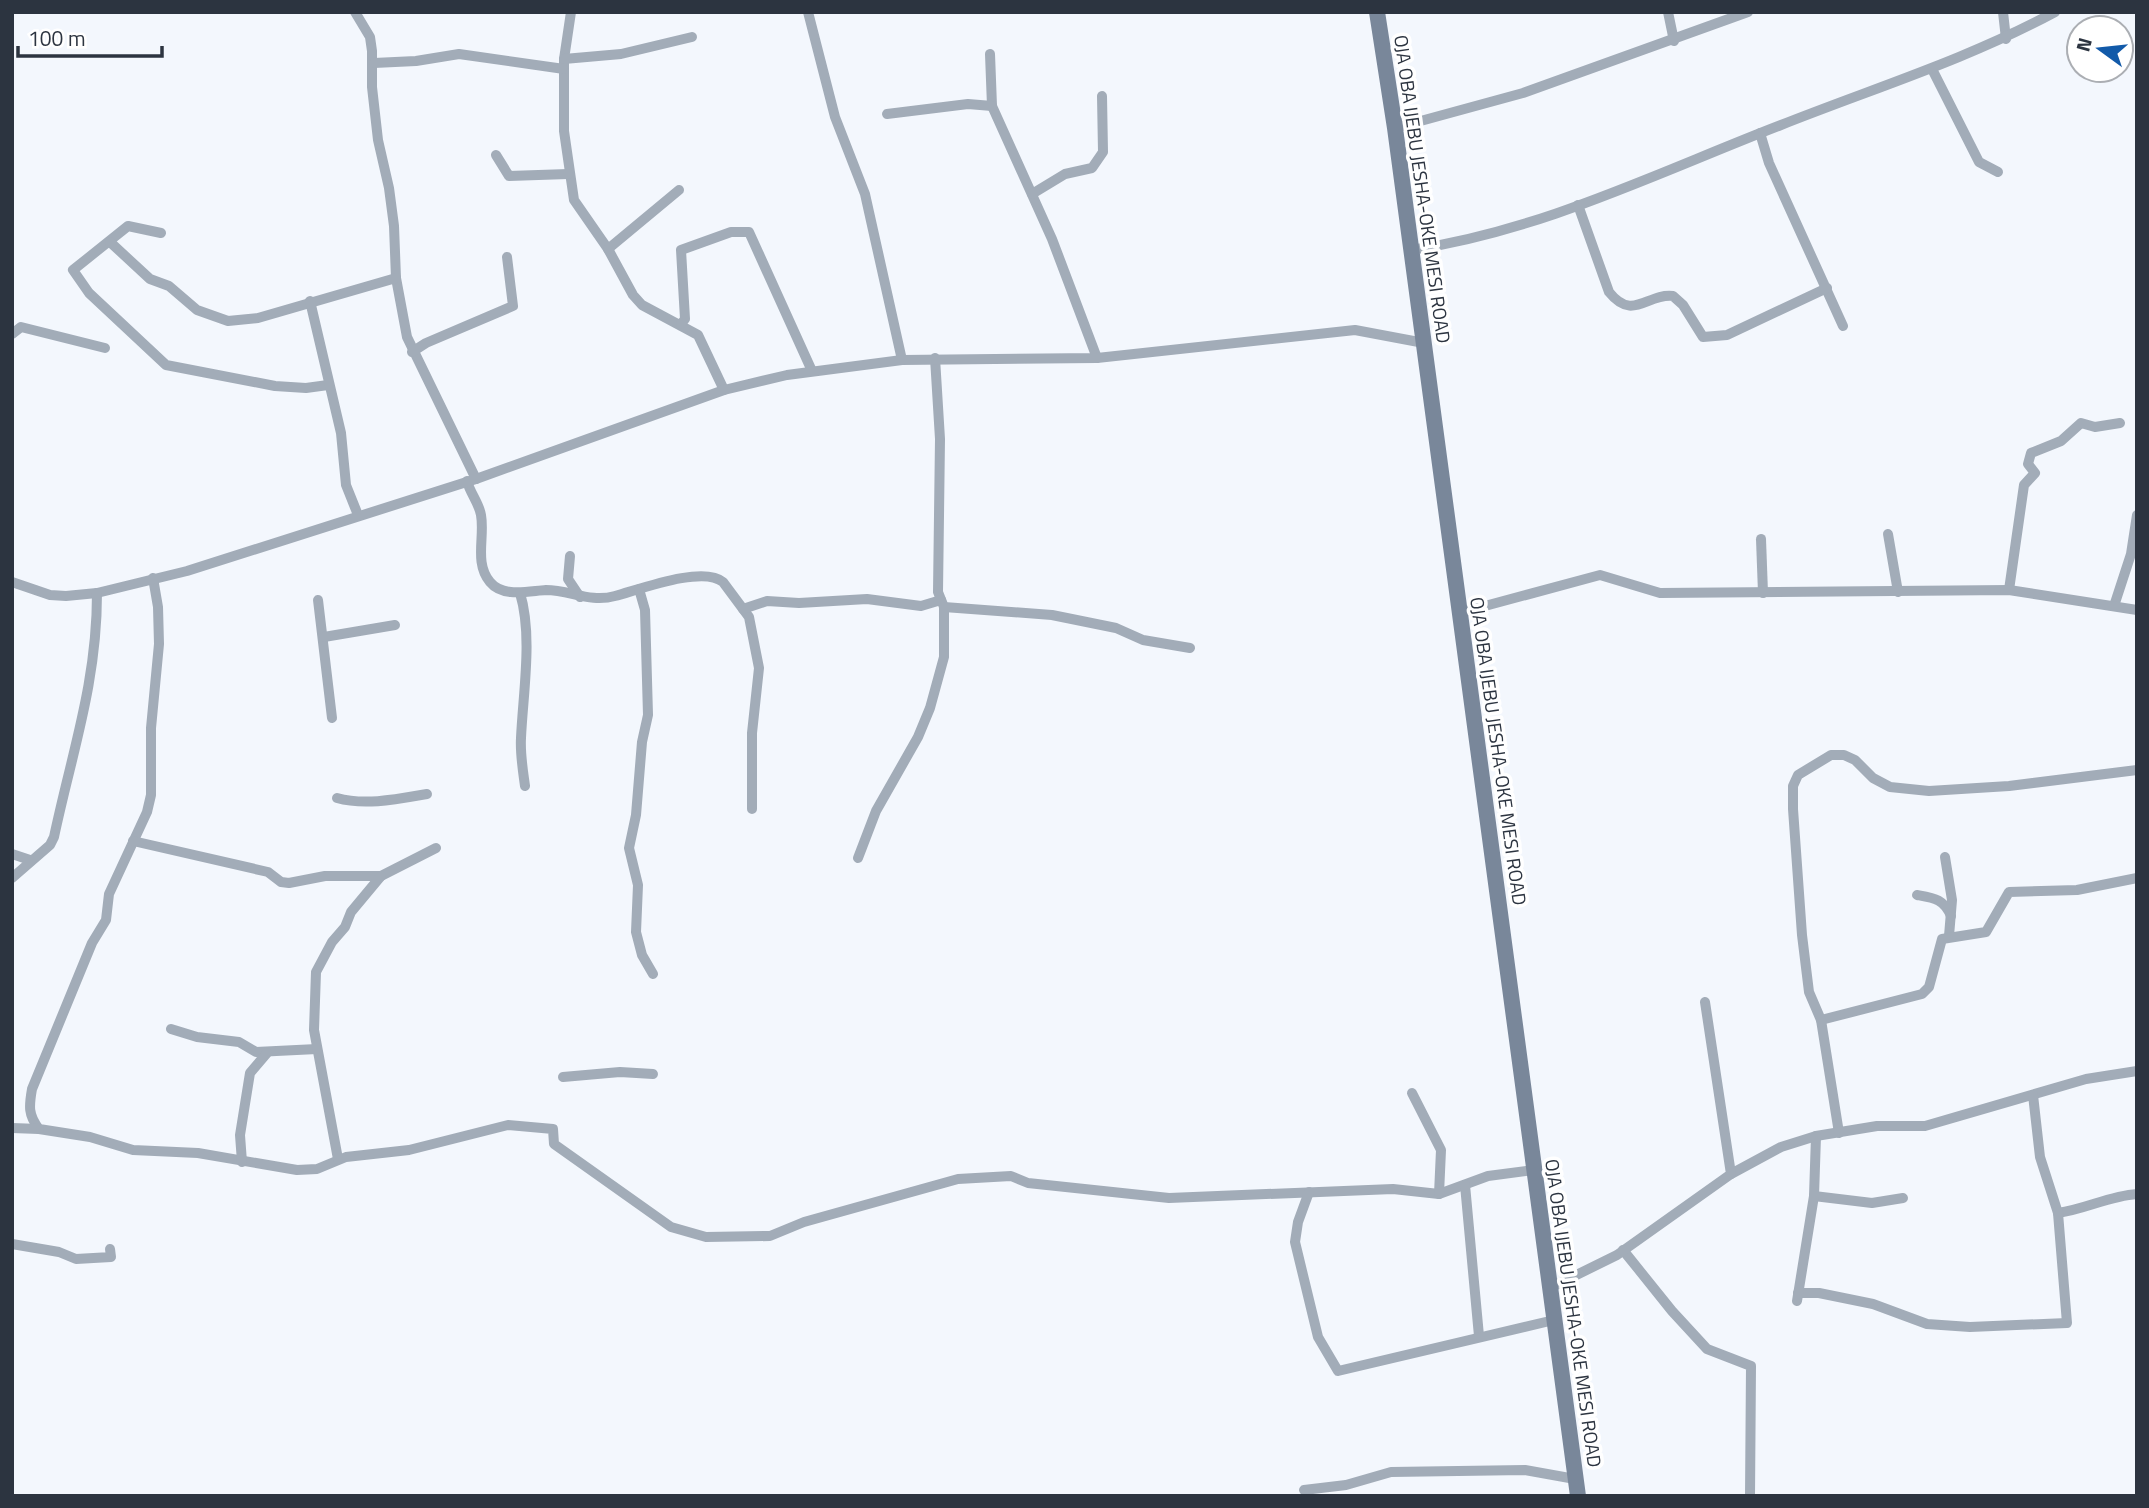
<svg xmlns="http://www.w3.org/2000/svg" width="2149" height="1508" viewBox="0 0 2149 1508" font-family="'Titillium Web',sans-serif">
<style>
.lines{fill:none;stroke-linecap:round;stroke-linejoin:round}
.street{stroke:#a2acb8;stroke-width:10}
.secondary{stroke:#79879a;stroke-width:16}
.labels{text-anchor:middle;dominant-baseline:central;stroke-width:7;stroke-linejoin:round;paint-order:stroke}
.street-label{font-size:19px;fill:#2c3440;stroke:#fff}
</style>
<rect width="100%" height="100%" fill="#f3f7fd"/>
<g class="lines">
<g class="street">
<polyline points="355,12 370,37 372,51 372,87 378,140 389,188 394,226 396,278 407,337 476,479"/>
<polyline points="571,12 564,59 564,131 574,200 608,249 633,295 642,305 698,335 724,390"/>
<polyline points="808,12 835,117 865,194 902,360"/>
<polyline points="1668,12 1674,41"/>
<polyline points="2003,12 2006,39"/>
<polyline points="990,54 992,106 1052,239 1097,358"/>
<polyline points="564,59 621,54 692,37"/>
<polyline points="374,63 416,61 459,54 564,69"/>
<polyline points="1932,69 1979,162 1998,172"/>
<polyline points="887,114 968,104 992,106"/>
<polyline points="1395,128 1523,93 1748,12"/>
<polyline points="1760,133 1769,163 1843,326"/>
<polyline points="496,155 509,176 568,174"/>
<polyline points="1032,194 1065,174 1092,168 1103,152 1102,96"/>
<path d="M1578,205L1609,292C1633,322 1647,293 1673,296L1683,305L1703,337L1727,335L1827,288"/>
<polyline points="161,233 128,226 73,270 89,293 166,365 275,386 306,388 328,385"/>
<polyline points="110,242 150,279 169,286 197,310 228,321 258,318 396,278"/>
<polyline points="608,249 679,190"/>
<path d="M1411,250C1541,231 1659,172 1781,125C1874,88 1966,60 2055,12"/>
<polyline points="310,301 341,433 346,485 358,515"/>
<polyline points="681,324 685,319 681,250 731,232 749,232 812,371"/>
<polyline points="12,334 21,327 105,348"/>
<polyline points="412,352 426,343 513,306 507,257"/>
<polyline points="935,358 940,439 938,592 944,607 1052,615 1116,628 1143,640 1190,648"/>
<path d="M467,481C470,493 479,503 481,515C485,537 474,563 490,582C503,598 529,591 546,590C570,590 590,603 615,596C638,590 703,565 723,582L749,617L759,668L752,733V809"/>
<polyline points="1888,534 1898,592"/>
<polyline points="1761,539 1763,593"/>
<polyline points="570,556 568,579 580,597"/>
<path d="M153,578L158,607L159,644L151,728V795L147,812L109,894L106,920L92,943L32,1089C29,1106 28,1115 39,1129L90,1137L133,1150L198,1153L297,1170L317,1169L346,1157L409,1150L508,1125L553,1129L554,1144L671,1227L706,1237L770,1236L804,1222L958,1179L1011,1176L1028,1183L1169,1198L1393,1189L1439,1194L1488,1176L1534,1170"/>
<polyline points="12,582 50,595 66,596 97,593 187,571 476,479 724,390 787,375 902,360 1097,358 1355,330 1424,343"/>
<polyline points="639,589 645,610 648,715 642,742 636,815 629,848 638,885 636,932 642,955 653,974"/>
<polyline points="2009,590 2024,485 2035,473 2028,464 2031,453 2061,441 2081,423 2095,427 2120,423"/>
<path d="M520,593C533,636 523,693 521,738C520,754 523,771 525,786"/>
<polyline points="318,600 332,718"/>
<polyline points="2114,606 2131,554 2137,515"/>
<polyline points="743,609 767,601 799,603 867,599 921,606 941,600"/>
<polyline points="1459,613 1600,575 1660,593 2009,590 2137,610"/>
<polyline points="324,637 395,625"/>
<path d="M337,798C365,806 398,799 427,794"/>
<polyline points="133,841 268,872 281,882 289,883 325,876 381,876 436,848"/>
<polyline points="12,854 30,860"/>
<polyline points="1945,857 1952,900 1949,936"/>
<polyline points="858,858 876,811 918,737 930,708 944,657 944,607"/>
<path d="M12,878L50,845L54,837C72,752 97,683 97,593"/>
<path d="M1917,895C1934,898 1944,899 1951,916"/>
<polyline points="1821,1020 1922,994 1929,987 1942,939 1986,932 2009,892 2077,890 2137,878"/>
<polyline points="171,1029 197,1037 239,1042 256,1052 317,1049"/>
<polyline points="563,1077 620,1072 653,1074"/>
<polyline points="1412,1093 1441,1150 1439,1194"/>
<polyline points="12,1128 39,1129"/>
<polyline points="1839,1133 1821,1020 1809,992 1802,935 1793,809 1793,786 1798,775 1831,755 1844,755 1855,760 1873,778 1890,787 1929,791 2009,786 2137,770"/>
<polyline points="338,1159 314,1030 316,972 332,942 345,927 351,912 381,876"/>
<polyline points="242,1162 240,1135 250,1073 267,1053"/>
<polyline points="1731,1174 1781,1147 1816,1136 1877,1126 1925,1126 2086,1079 2137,1071"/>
<polyline points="1465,1185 1479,1336"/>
<polyline points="1309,1192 1298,1222 1295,1242 1318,1337 1338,1371 1554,1320"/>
<polyline points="1814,1196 1872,1203 1903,1198"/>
<path d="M2058,1213C2086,1209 2109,1196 2137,1194"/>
<polyline points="12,1244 59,1252 76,1259 111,1257 110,1249"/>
<polyline points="1623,1250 1672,1311 1707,1349 1751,1366 1750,1496"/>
<polyline points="1550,1288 1617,1255 1731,1174 1705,1002"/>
<polyline points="1798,1293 1819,1293 1873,1304 1927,1324 1970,1327 2067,1323 2058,1213 2040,1157 2033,1095"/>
<polyline points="1797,1301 1814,1196 1816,1136"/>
<polyline points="1304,1490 1346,1485 1391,1472 1525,1470 1575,1479"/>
</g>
<polyline class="secondary" points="1377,12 1395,128 1578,1496"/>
</g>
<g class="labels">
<g class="street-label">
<text transform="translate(1423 189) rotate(82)">OJA OBA IJEBU JESHA-OKE MESI ROAD</text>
<text transform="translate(1499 751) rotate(82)">OJA OBA IJEBU JESHA-OKE MESI ROAD</text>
<text transform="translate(1574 1313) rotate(82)">OJA OBA IJEBU JESHA-OKE MESI ROAD</text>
</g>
</g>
<rect width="2149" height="1508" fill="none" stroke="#2c3440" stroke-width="28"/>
<g transform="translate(2100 49) rotate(285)"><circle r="33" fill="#ffffff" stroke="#abaeb3" stroke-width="2"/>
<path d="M0-5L12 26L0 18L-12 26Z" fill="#125aa9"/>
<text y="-10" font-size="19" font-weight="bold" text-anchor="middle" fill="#2c3440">N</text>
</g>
<path d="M18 46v10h144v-10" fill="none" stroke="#2c3440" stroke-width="3.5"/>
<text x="28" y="46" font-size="21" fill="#2c3440" stroke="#ffffff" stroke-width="5" paint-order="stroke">100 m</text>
</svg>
